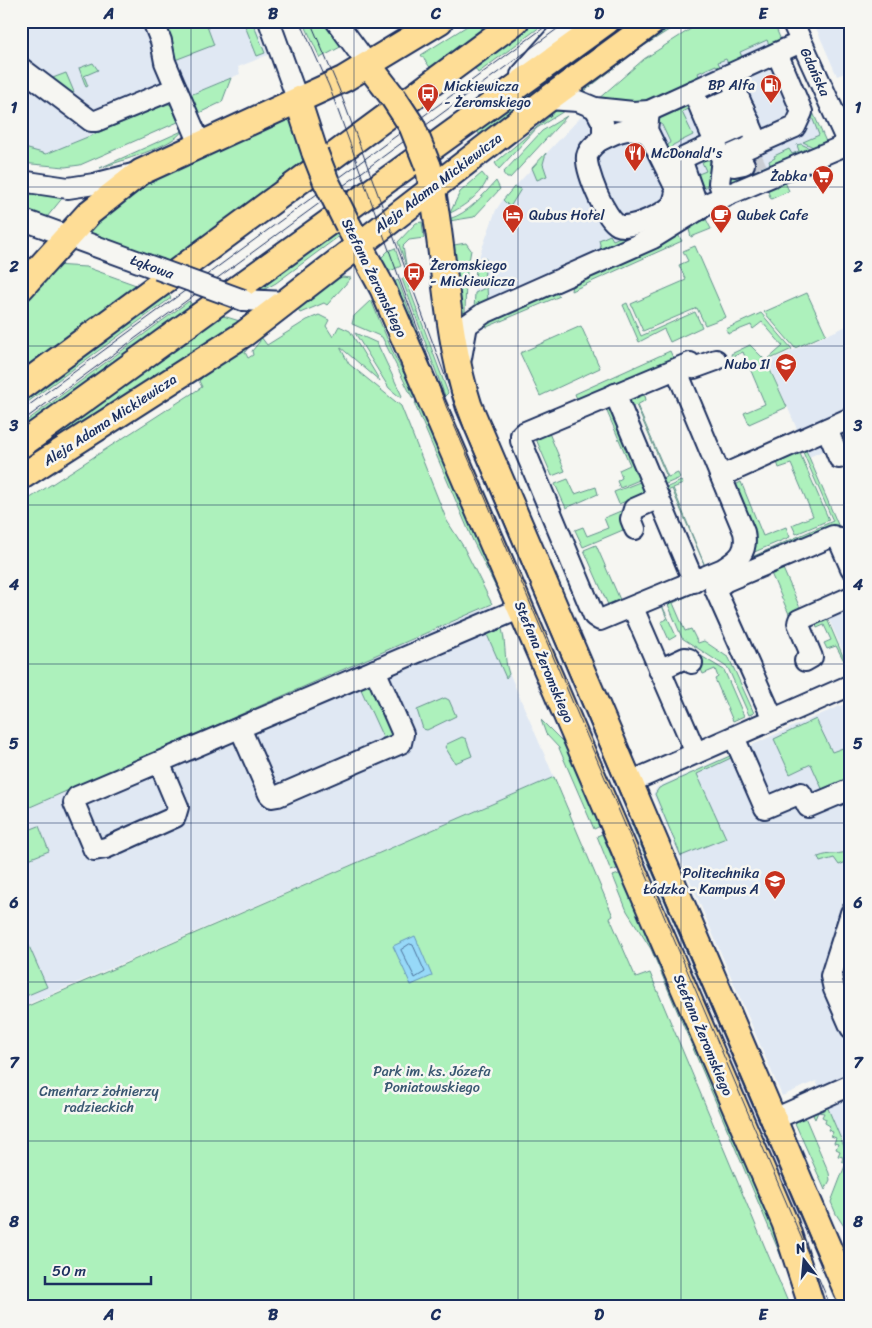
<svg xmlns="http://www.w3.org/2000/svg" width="872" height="1328" viewBox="0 0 872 1328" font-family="Sriracha,sans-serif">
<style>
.built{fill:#e0e8f3}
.green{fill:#adf1bc;stroke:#64908d}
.water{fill:#97d9f8;stroke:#6595ba}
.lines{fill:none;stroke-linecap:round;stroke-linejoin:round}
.shore{stroke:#4d739c;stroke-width:1}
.minor-tunnel{stroke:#caced4;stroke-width:20;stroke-dasharray:20 10;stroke-linecap:butt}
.minor-casing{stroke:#1b2f5e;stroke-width:24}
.major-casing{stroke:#1b2f5e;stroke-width:29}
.minor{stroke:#f6f6f2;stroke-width:20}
.major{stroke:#fedd96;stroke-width:25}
.tram{stroke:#1b2f5e;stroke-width:1}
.minor-bridge-casing{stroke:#1b2f5e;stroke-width:24;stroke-linecap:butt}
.major-bridge-casing{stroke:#1b2f5e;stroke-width:29;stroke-linecap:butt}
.minor-bridge{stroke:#f6f6f2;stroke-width:20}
.major-bridge{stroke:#fedd96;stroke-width:25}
.grid{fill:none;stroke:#1b2f5e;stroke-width:1;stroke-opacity:0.55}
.labels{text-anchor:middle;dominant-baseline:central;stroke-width:5;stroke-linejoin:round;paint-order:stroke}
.street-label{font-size:14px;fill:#1b2f5e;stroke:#f6f6f2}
.poi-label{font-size:14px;fill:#1b2f5e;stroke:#f6f6f2;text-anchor:start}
.park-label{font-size:14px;fill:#385671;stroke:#f6f6f2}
.neatline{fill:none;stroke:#1b2f5e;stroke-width:2}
.grid-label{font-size:16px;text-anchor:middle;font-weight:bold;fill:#1b2f5e}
</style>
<rect width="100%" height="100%" fill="#f6f6f2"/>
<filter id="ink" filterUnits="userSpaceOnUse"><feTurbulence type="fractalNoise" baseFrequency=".02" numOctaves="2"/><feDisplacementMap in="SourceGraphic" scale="10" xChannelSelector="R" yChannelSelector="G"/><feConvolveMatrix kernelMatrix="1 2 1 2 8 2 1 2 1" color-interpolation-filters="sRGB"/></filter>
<g filter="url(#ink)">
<g class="built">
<polygon points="21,21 254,21 268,55 238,67 240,74 46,155 21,147"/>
<polygon points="813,21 851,21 851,71 837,76"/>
<polygon points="773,22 830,151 474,310 476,265 496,210 504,198 597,100"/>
<polygon points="851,324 851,427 821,441 825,450 809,457 768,362"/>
<polygon points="492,605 500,623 490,628 554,777 21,1007 21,811"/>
<polygon points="851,605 851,670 827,615"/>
<polygon points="851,701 851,1165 816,1081 782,1096 653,794 657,787"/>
</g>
<g class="green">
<polygon points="160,21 205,21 214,45 175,60"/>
<polygon points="243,21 252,21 265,53 257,56"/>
<polygon points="303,21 327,21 344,45 320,58"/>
<polygon points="475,21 499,21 432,70 421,55"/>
<polygon points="529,21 548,21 478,73 472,63"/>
<polygon points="626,21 641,21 483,140 476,129"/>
<polygon points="669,21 683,21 639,49 582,93 577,91"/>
<polygon points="703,21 773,21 783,45 771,50 767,40 740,52 744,62 730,68 726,59 718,62 722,71 720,72 716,65 698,73 701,80 648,104 597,100 644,59"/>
<polygon points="788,56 827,144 819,150 803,142 819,135"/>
<polygon points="93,63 98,70 84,76 88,86 86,87 79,68"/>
<polygon points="66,73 74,92 68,95 50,79"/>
<polygon points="231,78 222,102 197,114 188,96"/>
<polygon points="168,104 171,105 178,122 80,165 65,167 21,163 21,147 46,154"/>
<polygon points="686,104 689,108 682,112 693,135 673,145 670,150 688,192 663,154 670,142 662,125 651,118"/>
<polygon points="569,108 537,128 499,169 495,163 556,111"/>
<polygon points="567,116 510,178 507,178 503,173 542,131"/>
<polygon points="294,117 307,162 172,260 168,261 84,231 130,192 162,175"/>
<path d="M182,131C174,146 117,162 100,168Z"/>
<polygon points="801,144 816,151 731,184 729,182 731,175 752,167 755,171 770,164 769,161 775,158 774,156 789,149 792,154 799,151 797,145"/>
<polygon points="546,153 543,164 547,176 537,180 532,168"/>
<polygon points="701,160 710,160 709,180 706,187 699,189 696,175 706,171"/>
<path d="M482,173L487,179C484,192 462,208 450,213L460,192Z"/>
<path d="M496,181L500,189L474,217L449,221V219C469,213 482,196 496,181Z"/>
<polygon points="785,182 789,191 771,199 767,189"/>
<polygon points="514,187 521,189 510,207 503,200"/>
<polygon points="21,193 64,196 47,217 21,207"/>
<polygon points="679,212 647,234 598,253 595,251 601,249 599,240 610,235 613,240"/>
<polygon points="705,217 711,229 691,237 688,226"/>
<polygon points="422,222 424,238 409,240 403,246 406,265 398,242 416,223"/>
<polygon points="341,231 342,234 276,283 265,289 258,289 336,232 338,234"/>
<polygon points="677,233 682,241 571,291 572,283"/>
<polygon points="466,243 471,250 466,279 465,313 462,314 448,246"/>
<polygon points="695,246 726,317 705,325 697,308 643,331 631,304 686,280 679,265 688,261 683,251"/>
<polygon points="395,248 401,266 386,273 379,260 388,251"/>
<polygon points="482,258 486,259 484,281 480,283 475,278 477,261"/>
<polygon points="53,265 86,267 136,285 130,293 21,375 21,301"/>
<polygon points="342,277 351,278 327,305 324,303 300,313 297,309 266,329 330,282"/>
<polygon points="405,277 448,393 445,396 402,279"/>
<polygon points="398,280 441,396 390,284"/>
<polygon points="487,287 488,302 474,310 475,293"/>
<polygon points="166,291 171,298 21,407 21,399"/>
<polygon points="554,292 560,296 487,327 481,324"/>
<polygon points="807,293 826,334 795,348 764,312"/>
<polygon points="371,300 394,355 414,392 413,399 382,337 352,324 354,316"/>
<polygon points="189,301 195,308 21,433 21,425"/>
<polygon points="627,303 641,336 695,312 702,327 670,342 664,329 639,342 623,305"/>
<polygon points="761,313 792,349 766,361 787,407 749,424 744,413 765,404 743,352 732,357 731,354 750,345 766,361 783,346 762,322 753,329 751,325 728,334 726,329"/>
<polygon points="220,315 246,323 21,468 21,457"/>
<polygon points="319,315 329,320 326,326 333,337 339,326 350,331 380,381 340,347 349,364 401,406 447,521 463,546 492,604 21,811 21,504 202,387 199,381 220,360 254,340 245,352 248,358 253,355 252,351 260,341 258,333 267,345 307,320"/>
<polygon points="581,326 600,368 540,396 520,353"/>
<polygon points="355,333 377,343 402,396 401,398 389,388"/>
<polygon points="670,351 675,362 632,381 630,376 577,399 575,394"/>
<polygon points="638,393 645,396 646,400 637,405 668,477 678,473 680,478 659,487 657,482 667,477 636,405 626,409 627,397"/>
<polygon points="417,395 510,605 506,608 473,541 415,405"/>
<polygon points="613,404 644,478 620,488 617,481 622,478 619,470 630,465 605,407"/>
<polygon points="549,433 565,471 552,476 536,439"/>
<polygon points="805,448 839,527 743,569 741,563 754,558 754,556 833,521 802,450"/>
<polygon points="798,449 829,520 796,534 792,525 813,516 791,464 779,468 776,459"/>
<polygon points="568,479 575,494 596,487 598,494 566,508 555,484"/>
<polygon points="645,480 650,491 619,504 614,492"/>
<polygon points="681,481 683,484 673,488 707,571 672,489 663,493 661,490"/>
<polygon points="741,482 763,536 786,527 790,537 752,553 733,486"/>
<polygon points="623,510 630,527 583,547 575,530 583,527 587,536 608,528 604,518"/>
<polygon points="596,545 621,602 609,607 584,550"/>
<polygon points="781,564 800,608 789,614 769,569"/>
<polygon points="723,578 718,582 673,603 685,631 691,629 698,643 704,641 729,658 754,713 749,715 728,668 682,638 667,602"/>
<polygon points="661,603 676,636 669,640 661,622 667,619"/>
<polygon points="825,614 849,670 836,646 827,649 824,643 831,640 824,625 817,628 814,619"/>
<path d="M500,623C507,640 503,657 509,674L506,678L485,630Z"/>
<polygon points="693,651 724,670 744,716 733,721 715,679 718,677 715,669 703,674"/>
<polygon points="369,683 391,731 391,737 385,742 359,685"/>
<polygon points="445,698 449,700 456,716 427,730 423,729 417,710"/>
<polygon points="816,719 832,752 851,745 851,784 824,793 811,764 790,774 774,739"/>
<polygon points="541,720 573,752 605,824 594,829 559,748 546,734"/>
<polygon points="462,737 466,739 472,756 455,763 445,747 447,744"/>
<polygon points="732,755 733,757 697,774 726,838 681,856 655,794 659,788"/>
<polygon points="554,777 613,916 610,918 636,978 650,973 790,1307 21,1307 21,1009"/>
<polygon points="636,821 845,1307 840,1307 631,823"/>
<polygon points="39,826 49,851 21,862 21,833"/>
<polygon points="602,834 617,869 611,871 597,836"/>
<path d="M851,850V860L839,865L834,858L820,862L818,857C830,852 839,856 851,850Z"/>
<polygon points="624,872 783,1247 797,1294 651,949 627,911 613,876"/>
<polygon points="21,928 47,987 21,998"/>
<polygon points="827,1106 851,1163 851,1237 836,1214 831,1202 846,1163 842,1161 843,1157 838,1156 840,1151 836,1149 838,1144 834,1143 836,1138 831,1136 833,1132 828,1130 830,1126 825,1123 826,1119 822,1117 824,1113 818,1112 815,1119 812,1113"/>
<polygon points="805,1117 829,1173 830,1180 825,1190 795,1123"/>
</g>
<polygon class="water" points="415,936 432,976 411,985 393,946"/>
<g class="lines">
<polygon class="shore" points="410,944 413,945 425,972 415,978 401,950"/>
<polyline class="minor-tunnel" points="744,164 768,153"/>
<g class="minor-casing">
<g id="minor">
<polyline points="153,21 161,41 165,62 200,144"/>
<polyline points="269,21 298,101"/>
<polyline points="336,21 369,66"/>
<polyline points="792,21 851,150"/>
<polyline points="21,68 91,121 96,121 176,88"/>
<polyline points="521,75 569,21"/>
<polyline points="729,75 758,143"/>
<polyline points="693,91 722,159 719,183 724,197"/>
<polyline points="548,99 578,101 595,108 633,112 649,111 801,42"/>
<path d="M595,108L603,123V135C600,143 589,146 587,156C585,169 605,219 618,225C629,230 662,215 671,206C674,202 675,197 676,192"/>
<polyline points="649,111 647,130 683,203"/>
<polyline points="702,112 738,96"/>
<polyline points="708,125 744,109"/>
<polyline points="714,139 750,123"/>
<path d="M601,140C618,131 632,125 649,135"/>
<polyline points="744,164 734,166 722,159 795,127 802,112 777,53"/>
<polyline points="21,181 68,188 94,184 137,173"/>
<polyline points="699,210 681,159 715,143"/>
<polyline points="21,219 158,269"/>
<polyline points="243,300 286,302"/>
<polyline points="461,358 467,325 484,313 653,238 711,202 848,144"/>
<path d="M676,369L744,532C748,552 739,559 723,569L600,620L594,616L521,441V435L523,433L690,363L694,368L716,360"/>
<polyline points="615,394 694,582"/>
<polyline points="827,429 839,458"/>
<polyline points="721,476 851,418"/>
<polyline points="635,529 631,519 634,509 659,498"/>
<polyline points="633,608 696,753"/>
<polyline points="805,661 812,657 798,623 799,620 851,597"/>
<polyline points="659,670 685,658 689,659 692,663"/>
<polyline points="773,719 715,589 726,581 833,536 838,538 851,568"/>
<polyline points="240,728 269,794 272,797 278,796 401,743 403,734 375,670"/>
<polyline points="734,737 765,808 801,793 808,807 851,789"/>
<polyline points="159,762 178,807 175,817 106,848 94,850 74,803 77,797 521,608"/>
<polyline points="628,783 851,685"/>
<polyline points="851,913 831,976 834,989 851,1028"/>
<polyline points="772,1120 851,1085"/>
</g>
</g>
<g class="major-casing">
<g id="major">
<polyline points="369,66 393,97"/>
<polyline points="298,101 315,153"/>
<path d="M428,166C445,246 444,328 469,406L851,1301"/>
<polyline points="348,225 383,289 785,1223 812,1307"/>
<polyline points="21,288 89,213 141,172 344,79 440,21"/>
<polyline points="21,387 516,21"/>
<polyline points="21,445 607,21"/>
<polyline points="21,477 244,334 548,99 654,21"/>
</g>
</g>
<use href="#minor" class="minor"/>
<use href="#major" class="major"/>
<g class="tram">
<polyline points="300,21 329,86 446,406 831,1307"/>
<polyline points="310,21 339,89 465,430 822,1265"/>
<polyline points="21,411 553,21"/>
<polyline points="21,422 568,21"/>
</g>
<g class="minor-bridge-casing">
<polyline id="minor-bridge" points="158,269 243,300"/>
</g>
<g class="major-bridge-casing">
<g id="major-bridge">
<polyline points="393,97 412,126 428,166"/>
<polyline points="315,153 326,181 348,225"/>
</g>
</g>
<use href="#minor-bridge" class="minor-bridge"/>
<use href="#major-bridge" class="major-bridge"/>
</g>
</g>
<path class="grid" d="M191,21V1307M354,21V1307M518,21V1307M681,21V1307M21,187H851M21,346H851M21,505H851M21,664H851M21,823H851M21,982H851M21,1141H851"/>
<defs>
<g id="fuel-pin" transform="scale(1.125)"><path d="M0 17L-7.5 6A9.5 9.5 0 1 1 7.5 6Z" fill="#c8321e" stroke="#f6f6f2"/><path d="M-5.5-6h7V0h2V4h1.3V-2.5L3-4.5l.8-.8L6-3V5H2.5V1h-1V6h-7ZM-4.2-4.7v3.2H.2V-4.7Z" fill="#fff"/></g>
<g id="bus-pin" transform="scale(1.125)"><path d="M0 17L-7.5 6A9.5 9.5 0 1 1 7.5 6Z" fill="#c8321e" stroke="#f6f6f2"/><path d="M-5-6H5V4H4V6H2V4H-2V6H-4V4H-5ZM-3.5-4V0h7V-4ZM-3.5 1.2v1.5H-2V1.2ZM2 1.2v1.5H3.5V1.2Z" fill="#fff"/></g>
<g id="restaurant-pin" transform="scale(1.125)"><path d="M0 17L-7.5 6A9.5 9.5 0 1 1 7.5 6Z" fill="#c8321e" stroke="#f6f6f2"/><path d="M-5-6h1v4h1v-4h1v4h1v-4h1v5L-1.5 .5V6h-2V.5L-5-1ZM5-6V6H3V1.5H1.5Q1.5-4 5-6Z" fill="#fff"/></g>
<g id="supermarket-pin" transform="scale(1.125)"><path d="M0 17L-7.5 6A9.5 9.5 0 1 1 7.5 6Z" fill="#c8321e" stroke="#f6f6f2"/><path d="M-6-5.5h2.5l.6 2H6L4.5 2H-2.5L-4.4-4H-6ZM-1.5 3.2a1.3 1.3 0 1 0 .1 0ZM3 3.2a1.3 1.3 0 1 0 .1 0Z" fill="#fff"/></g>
<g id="hotel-pin" transform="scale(1.125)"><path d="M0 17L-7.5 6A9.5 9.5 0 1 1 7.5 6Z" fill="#c8321e" stroke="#f6f6f2"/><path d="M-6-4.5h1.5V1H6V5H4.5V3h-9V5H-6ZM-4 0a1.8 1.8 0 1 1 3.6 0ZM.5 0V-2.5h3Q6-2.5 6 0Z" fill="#fff"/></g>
<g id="cafe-pin" transform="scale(1.125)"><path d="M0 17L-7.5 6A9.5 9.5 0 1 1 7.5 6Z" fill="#c8321e" stroke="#f6f6f2"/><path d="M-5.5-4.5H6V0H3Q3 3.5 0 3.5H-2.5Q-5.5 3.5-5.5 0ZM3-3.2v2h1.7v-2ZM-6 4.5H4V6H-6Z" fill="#fff"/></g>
<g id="school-pin" transform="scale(1.125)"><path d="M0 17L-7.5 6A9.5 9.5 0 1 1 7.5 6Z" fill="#c8321e" stroke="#f6f6f2"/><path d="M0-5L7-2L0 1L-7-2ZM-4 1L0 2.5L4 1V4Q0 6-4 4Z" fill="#fff"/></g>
<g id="university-pin" transform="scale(1.125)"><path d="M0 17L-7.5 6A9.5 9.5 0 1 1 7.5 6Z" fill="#c8321e" stroke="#f6f6f2"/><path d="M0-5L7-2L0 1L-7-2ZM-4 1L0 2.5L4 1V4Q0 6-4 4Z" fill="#fff"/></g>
</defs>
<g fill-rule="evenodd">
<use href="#fuel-pin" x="771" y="85"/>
<use href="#bus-pin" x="428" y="94"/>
<use href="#restaurant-pin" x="635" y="153"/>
<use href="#supermarket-pin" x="823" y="176"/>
<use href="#hotel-pin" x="513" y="215"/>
<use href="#cafe-pin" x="721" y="215"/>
<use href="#bus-pin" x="414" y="273"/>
<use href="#school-pin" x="786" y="364"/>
<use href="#university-pin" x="775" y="881"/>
</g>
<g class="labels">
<g class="street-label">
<text transform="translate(815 72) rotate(65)">Gdańska</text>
<text transform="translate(438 183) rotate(-37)">Aleja Adama Mickiewicza</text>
<text transform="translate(152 267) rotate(20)">Łąkowa</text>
<text transform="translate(374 278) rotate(64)">Stefana Żeromskiego</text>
<text transform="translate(110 420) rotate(-33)">Aleja Adama Mickiewicza</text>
<text transform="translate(544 662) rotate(67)">Stefana Żeromskiego</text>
<text transform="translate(703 1035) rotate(67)">Stefana Żeromskiego</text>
</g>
<g class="poi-label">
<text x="755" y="85" text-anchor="end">BP Alfa</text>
<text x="444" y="86">Mickiewicza<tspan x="444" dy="16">- Żeromskiego</tspan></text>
<text x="651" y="153">McDonald's</text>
<text x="807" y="176" text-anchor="end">Żabka</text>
<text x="529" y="215">Qubus Hotel</text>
<text x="737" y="215">Qubek Cafe</text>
<text x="430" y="265">Żeromskiego<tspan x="430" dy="16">- Mickiewicza</tspan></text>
<text x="770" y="364" text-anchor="end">Nubo II</text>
<text x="759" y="873" text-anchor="end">Politechnika<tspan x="759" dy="16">Łódzka - Kampus A</tspan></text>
</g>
<g class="park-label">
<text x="432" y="1071">Park im. ks. Józefa<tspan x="432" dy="16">Poniatowskiego</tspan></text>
<text x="99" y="1091">Cmentarz żołnierzy<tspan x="99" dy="16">radzieckich</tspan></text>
</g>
</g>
<rect width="872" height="1328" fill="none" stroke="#f6f6f2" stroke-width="55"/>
<g transform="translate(804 1260) rotate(344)" stroke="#f6f6f2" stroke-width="4" paint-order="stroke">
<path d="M0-4L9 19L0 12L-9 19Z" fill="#1b2f5e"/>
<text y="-8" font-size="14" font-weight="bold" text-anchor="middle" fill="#1b2f5e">N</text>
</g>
<path d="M45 1276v8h106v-8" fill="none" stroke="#1b2f5e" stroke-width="2.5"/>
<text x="52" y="1276" font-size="15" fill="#1b2f5e" stroke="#f6f6f2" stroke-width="4" paint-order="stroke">50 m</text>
<rect x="28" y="28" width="816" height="1272" class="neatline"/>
<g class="grid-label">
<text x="109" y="19">A</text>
<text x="273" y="19">B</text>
<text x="436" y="19">C</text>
<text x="599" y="19">D</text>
<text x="763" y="19">E</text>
<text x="14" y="113">1</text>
<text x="858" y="113">1</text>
<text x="14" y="272">2</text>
<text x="858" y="272">2</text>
<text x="14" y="431">3</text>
<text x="858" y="431">3</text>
<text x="14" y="590">4</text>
<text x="858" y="590">4</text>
<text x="14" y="749">5</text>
<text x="858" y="749">5</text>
<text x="14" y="908">6</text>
<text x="858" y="908">6</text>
<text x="14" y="1068">7</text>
<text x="858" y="1068">7</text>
<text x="14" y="1227">8</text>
<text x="858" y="1227">8</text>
<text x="109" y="1320">A</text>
<text x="273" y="1320">B</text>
<text x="436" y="1320">C</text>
<text x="599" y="1320">D</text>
<text x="763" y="1320">E</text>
</g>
</svg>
